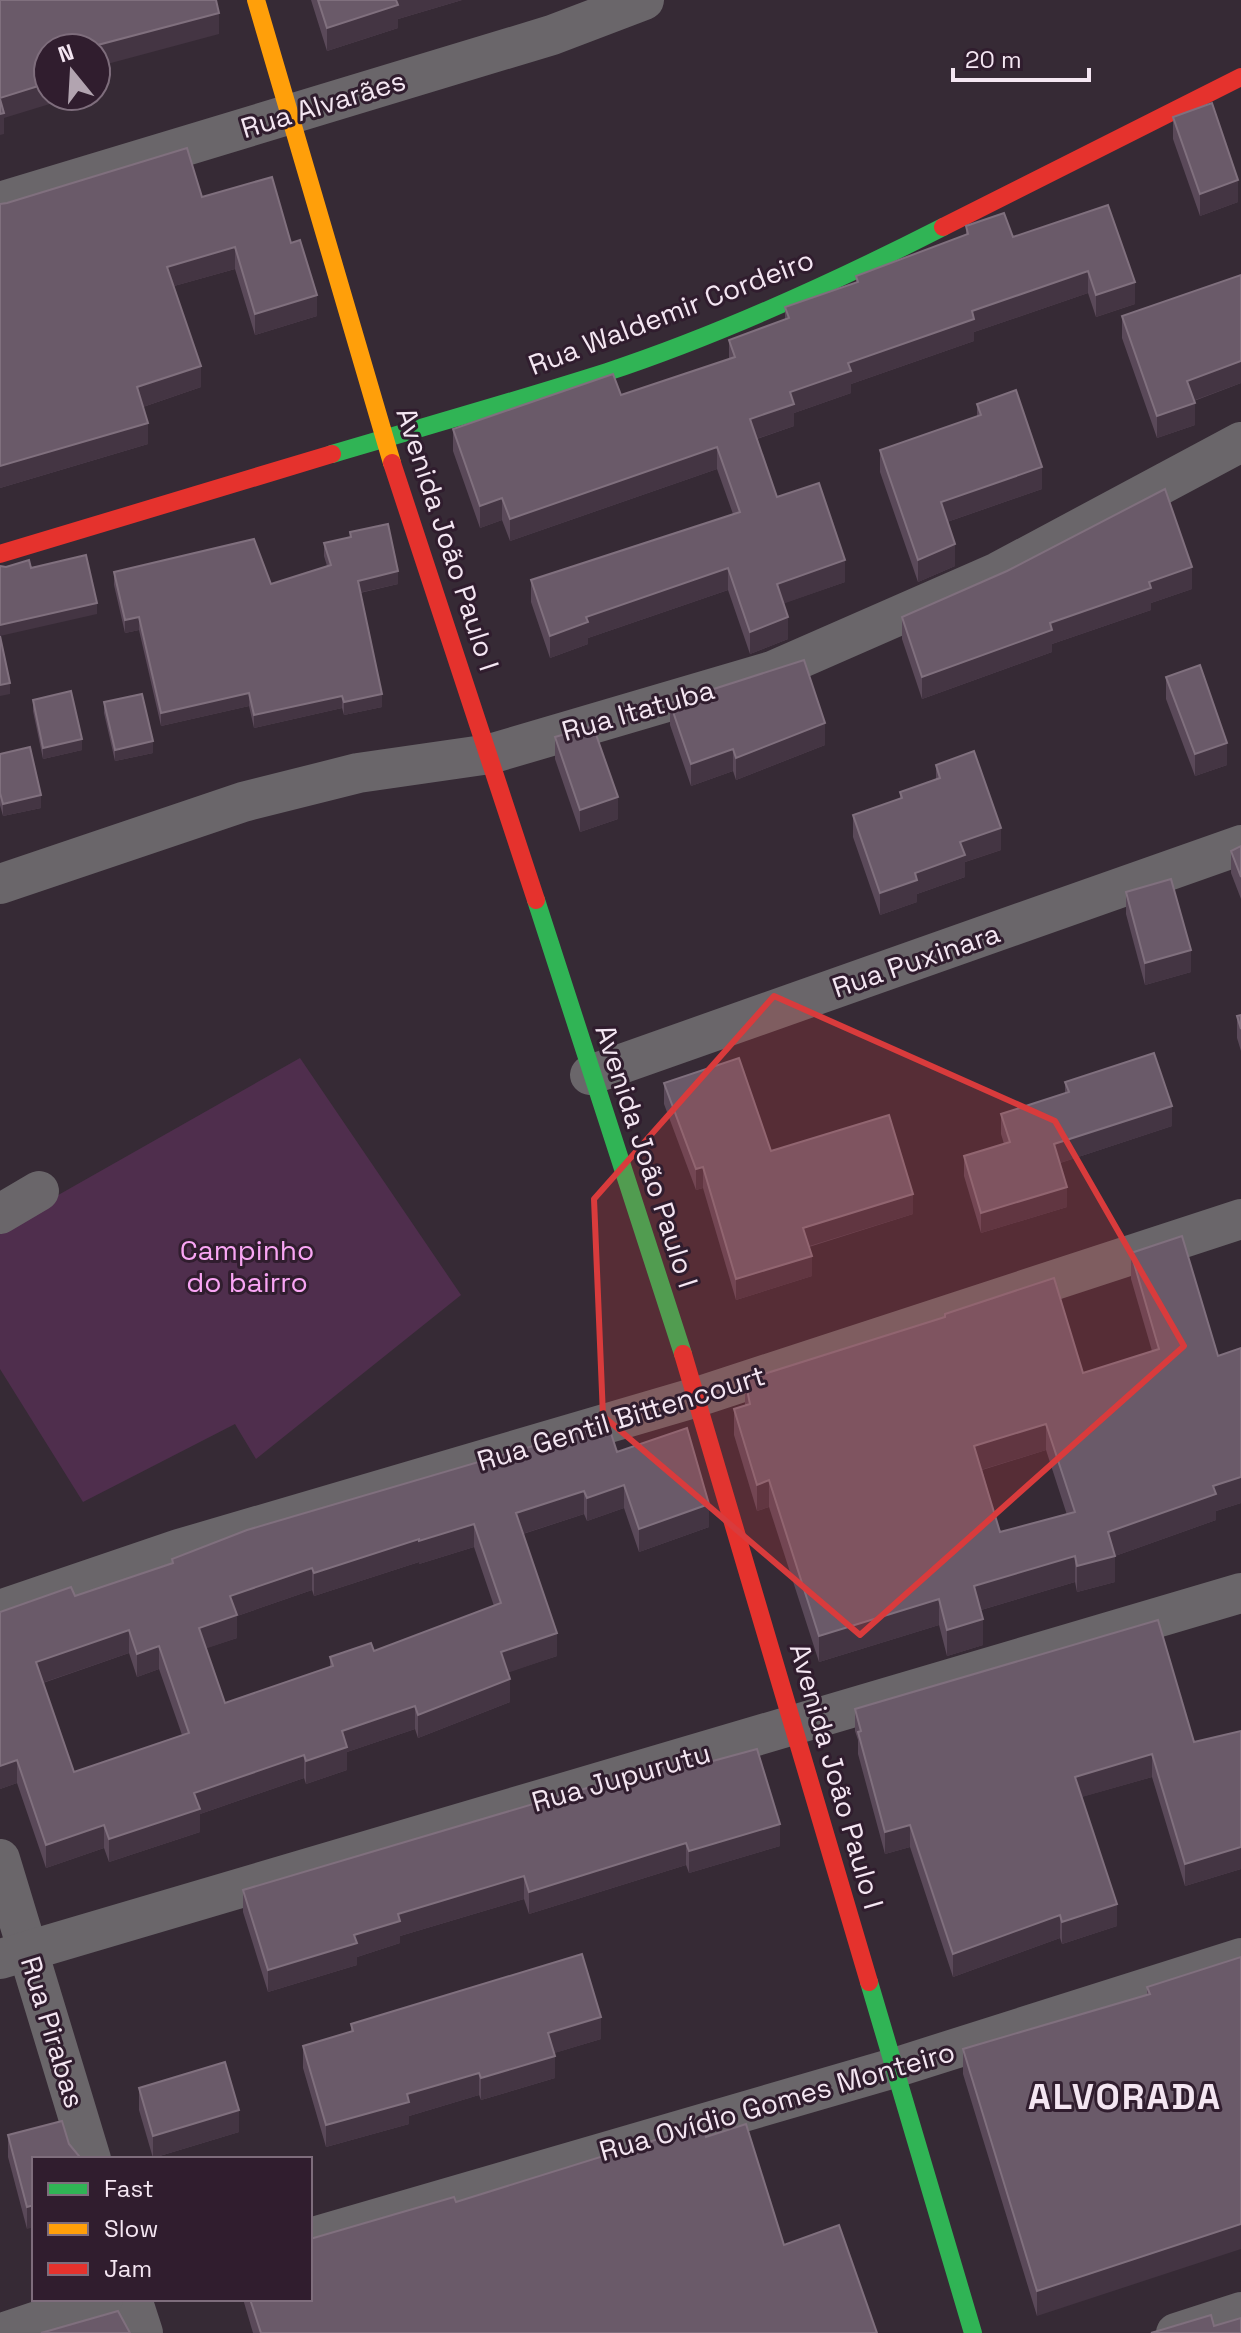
<svg xmlns="http://www.w3.org/2000/svg" width="1241" height="2333" viewBox="0 0 1241 2333" font-family="'Space Grotesk',sans-serif">
<style>
.green{fill:#4f2e4d}
.lines{fill:none;stroke-linecap:round;stroke-linejoin:round}
.street{stroke:#6a666a;stroke-width:40}
.fast{stroke:#30b455;stroke-width:18}
.slow{stroke:#ff9f0a;stroke-width:18}
.jam{stroke:#e5322d;stroke-width:18}
.wall{fill:#5a4959;fill-rule:evenodd}
.shaded-wall{fill:#443543}
.building{fill:#6a5a69;stroke:#80707e;stroke-width:2;fill-rule:evenodd}
.marked{fill:#d93b3c;fill-opacity:0.2;stroke:#d93b3c;stroke-width:6;stroke-linejoin:round}
.labels{text-anchor:middle;dominant-baseline:central;stroke-width:6;stroke-linejoin:round;paint-order:stroke}
.street-label{font-size:28px;fill:#f4e6f2;stroke:#301d2e}
.park-label{font-size:28px;fill:#f9a5f4;stroke:#301d2e}
.district-label{font-size:36px;font-weight:bold;letter-spacing:2px;fill:#f4e6f2;stroke:#301d2e}
</style>
<rect width="100%" height="100%" fill="#362a35"/>
<polygon class="green" points="300,1058 461,1295 256,1459 235,1424 83,1502 0,1369 0,1228"/>
<g class="lines">
<g class="street">
<polyline points="0,202 552,35 644,0"/>
<polyline points="0,884 243,802 358,773 490,754 772,671 998,572 1241,442"/>
<polyline points="590,1075 1241,845"/>
<polyline points="0,1214 39,1191"/>
<polyline points="0,1610 179,1549 697,1397 1241,1219"/>
<polyline points="0,1859 91,2159"/>
<polyline points="0,1959 1241,1593"/>
<polyline points="310,2238 894,2068 1241,1958"/>
<polyline points="132,2299 143,2333"/>
<polyline points="2,2333 103,2299"/>
<polyline points="1176,2333 1241,2312"/>
</g>
<g class="fast">
<path d="M332,454C423,427 516,401 607,372C722,334 835,282 943,227"/>
<polyline points="536,900 683,1354"/>
<polyline points="869,1982 973,2333"/>
</g>
<polyline class="slow" points="256,0 392,463"/>
<g class="jam">
<polyline points="943,227 1241,77"/>
<polyline points="392,463 536,900"/>
<polyline points="0,554 332,454"/>
<polyline points="683,1354 869,1982"/>
</g>
</g>
<g class="wall">
<polygon points="311,0 462,0 398,19 398,28 327,51"/>
<polygon points="1173,117 1238,202 1200,216 1173,139"/>
<polygon points="202,197 291,243 317,316 255,335 235,269 174,286 201,387 143,407 148,444 0,488 0,204"/>
<polygon points="1108,205 1135,304 1096,317 1088,293 974,332 974,341 851,384 851,393 794,413 794,426 757,439 777,497 845,582 784,603 788,639 750,654 728,590 588,638 588,644 550,658 531,602 531,580 733,514 717,469 510,541 502,520 480,528 453,451 453,429 621,395 729,359 729,340 785,320 785,307 856,282 856,276 966,236 966,226 1013,237"/>
<polygon points="1122,316 1241,383 1194,401 1195,425 1157,438 1122,338"/>
<polygon points="977,404 1042,489 947,522 955,566 918,582 880,472 880,450 977,416"/>
<polygon points="350,532 398,584 360,593 382,707 344,715 342,708 254,728 249,706 161,726 139,630 125,633 114,585 114,572 271,584 327,566 324,556 324,543 350,537"/>
<polygon points="1192,589 1151,603 1151,610 1052,644 1052,652 922,699 902,639 902,617"/>
<polygon points="1166,677 1227,765 1195,776 1166,699"/>
<polygon points="33,700 82,750 43,759 33,711"/>
<polygon points="104,702 153,753 115,761 104,713"/>
<polygon points="670,703 825,745 736,780 733,771 691,786 670,725"/>
<polygon points="555,737 618,819 580,832 555,759"/>
<polygon points="0,754 41,808 3,816 0,805"/>
<polygon points="936,765 1001,850 965,862 965,877 917,894 917,902 880,915 853,837 853,815 900,799 900,792 936,780"/>
<polygon points="1241,846 1241,899 1231,873 1231,851"/>
<polygon points="1126,892 1191,972 1145,985 1126,914"/>
<polygon points="1241,1015 1241,1051 1237,1038 1237,1016"/>
<polygon points="1065,1082 1172,1126 1060,1163 1067,1207 981,1233 964,1176 964,1156 1004,1144 1001,1134 1001,1114 1065,1093"/>
<polygon points="664,1083 771,1151 913,1214 809,1247 812,1276 736,1300 703,1188 696,1190 664,1104"/>
<path d="M1131,1253L1218,1356L1241,1348V1503L1216,1511V1520L1115,1556V1582L1077,1592L1075,1582L981,1610L983,1645L947,1656L939,1625L819,1662L769,1507L757,1511L734,1435V1409L745,1406V1380L945,1317V1314L1083,1373L1152,1351L1131,1279ZM1046,1450L1067,1515L1000,1532L982,1470Z"/>
<path d="M617,1452L709,1527L639,1552L624,1508L587,1521L584,1514L523,1534L557,1656L508,1672L510,1702L418,1738L415,1729L347,1752V1770L306,1784L304,1778L200,1814V1832L109,1862L104,1848L46,1868L17,1783L0,1789L75,1596L172,1563V1559ZM474,1547L494,1606L374,1651L330,1657V1667L225,1703L206,1648L237,1638V1616L312,1590L314,1596L419,1562V1564ZM129,1653L137,1677L159,1669L182,1735L74,1772L43,1683Z"/>
<polygon points="855,1709 1194,1742 1241,1731 1241,1869 1185,1886 1152,1777 1081,1797 1117,1926 1062,1944 1060,1938 953,1977 910,1847 885,1854 858,1754 858,1740 855,1731"/>
<polygon points="698,1765 780,1846 689,1873 686,1865 529,1914 524,1899 400,1936 400,1943 357,1957 357,1965 268,1992 243,1912 243,1890"/>
<polygon points="1241,1957 1037,2316 963,2074 963,2049 1147,1995 1147,1987"/>
<polygon points="351,2024 601,2039 554,2053 555,2078 481,2100 479,2095 409,2116 409,2124 326,2147 303,2068 303,2046 351,2032"/>
<polygon points="139,2088 239,2132 153,2158 139,2110"/>
<polygon points="8,2135 69,2144 27,2229 8,2157"/>
<polygon points="706,2137 784,2245 877,2333 253,2333 243,2299 310,2299 456,2202"/>
</g>
<g class="shaded-wall">
<polygon points="395,0 462,0 398,19 398,28 327,51 327,28"/>
<polygon points="219,13 219,34 96,67 96,48 94,48 94,46"/>
<polygon points="102,73 102,94 68,105 68,96 96,96 96,75"/>
<polygon points="48,83 48,96 66,96 66,99 4,118 4,134 0,135 0,98"/>
<polygon points="1238,180 1238,202 1200,216 1200,194"/>
<polygon points="235,247 235,269 167,288 167,267"/>
<polygon points="1088,271 1088,293 974,332 974,341 851,384 851,393 794,413 794,426 750,441 750,419 790,392 848,363 972,311"/>
<polygon points="1135,282 1135,304 1096,317 1096,295"/>
<polygon points="317,295 317,316 255,335 255,314"/>
<polygon points="1241,361 1241,383 1187,403 1187,381"/>
<polygon points="201,366 201,387 137,409 137,387"/>
<polygon points="1195,403 1195,425 1157,438 1157,416"/>
<polygon points="148,423 148,444 0,488 0,466"/>
<polygon points="717,447 717,469 510,541 510,519"/>
<polygon points="1042,467 1042,489 941,524 941,502"/>
<polygon points="502,498 502,520 480,528 480,506"/>
<polygon points="955,544 955,566 918,582 918,560"/>
<polygon points="845,560 845,582 777,606 777,584"/>
<polygon points="1192,567 1192,589 1151,603 1151,610 1052,644 1052,652 922,699 922,677 1149,582"/>
<polygon points="728,568 728,590 588,638 588,644 550,658 550,636 586,617"/>
<polygon points="398,571 398,584 358,593 358,581"/>
<polygon points="97,603 97,614 0,636 0,625"/>
<polygon points="139,617 139,630 125,633 125,620"/>
<polygon points="788,617 788,639 750,654 750,632"/>
<polygon points="10,683 10,694 0,696 0,685"/>
<polygon points="249,693 249,706 161,726 161,713"/>
<polygon points="382,694 382,707 344,715 344,702"/>
<polygon points="342,696 342,708 254,728 254,715"/>
<polygon points="825,723 825,745 736,780 736,758"/>
<polygon points="82,739 82,750 43,759 43,748"/>
<polygon points="153,741 153,753 115,761 115,750"/>
<polygon points="1227,743 1227,765 1195,776 1195,754"/>
<polygon points="733,749 733,771 691,786 691,764"/>
<polygon points="41,795 41,808 3,816 3,804"/>
<polygon points="618,797 618,819 580,832 580,810"/>
<polygon points="1001,828 1001,850 965,862 965,877 917,894 917,902 880,915 880,893 915,873 960,842"/>
<polygon points="1191,950 1191,972 1145,985 1145,963"/>
<polygon points="1172,1106 1172,1126 1054,1165 1054,1144"/>
<polygon points="703,1167 703,1188 696,1190 696,1169"/>
<polygon points="1067,1187 1067,1207 981,1233 981,1213"/>
<polygon points="913,1194 913,1214 803,1248 803,1228"/>
<polygon points="812,1256 812,1276 736,1300 736,1279"/>
<polygon points="1046,1424 1046,1450 974,1472 974,1446"/>
<polygon points="1241,1477 1241,1503 1216,1511 1216,1520 1115,1556 1115,1582 1077,1592 1077,1566 1108,1532 1213,1486"/>
<polygon points="769,1480 769,1507 757,1511 757,1485"/>
<polygon points="624,1485 624,1508 587,1521 587,1498"/>
<polygon points="584,1491 584,1514 516,1536 516,1513"/>
<polygon points="709,1504 709,1527 639,1552 639,1529"/>
<polygon points="474,1524 474,1547 419,1564 419,1541"/>
<polygon points="419,1539 419,1562 314,1596 314,1573"/>
<polygon points="1075,1556 1075,1582 974,1612 974,1586"/>
<polygon points="312,1568 312,1590 237,1616 237,1638 199,1651 199,1628 230,1596"/>
<polygon points="939,1599 939,1625 819,1662 819,1636"/>
<polygon points="983,1619 983,1645 947,1656 947,1630"/>
<polygon points="129,1630 129,1653 36,1685 36,1662"/>
<polygon points="557,1633 557,1656 501,1675 501,1652"/>
<polygon points="159,1646 159,1669 137,1677 137,1654"/>
<polygon points="510,1679 510,1702 418,1738 418,1715"/>
<polygon points="415,1706 415,1729 347,1752 347,1770 306,1784 306,1761 342,1731"/>
<polygon points="1152,1754 1152,1777 1075,1799 1075,1777"/>
<polygon points="304,1755 304,1778 200,1814 200,1832 109,1862 109,1839 194,1793"/>
<polygon points="17,1760 17,1783 0,1789 0,1766"/>
<polygon points="780,1824 780,1846 689,1873 689,1851"/>
<polygon points="104,1825 104,1848 46,1868 46,1845"/>
<polygon points="910,1825 910,1847 885,1854 885,1832"/>
<polygon points="686,1843 686,1865 529,1914 529,1892"/>
<polygon points="1241,1847 1241,1869 1185,1886 1185,1864"/>
<polygon points="524,1876 524,1899 400,1936 400,1943 357,1957 357,1965 268,1992 268,1970 354,1935 398,1914"/>
<polygon points="1117,1904 1117,1926 1062,1944 1062,1922"/>
<polygon points="1060,1915 1060,1938 953,1977 953,1954"/>
<polygon points="601,2017 601,2039 548,2055 548,2033"/>
<polygon points="555,2056 555,2078 481,2100 481,2078"/>
<polygon points="479,2073 479,2095 409,2116 409,2124 326,2147 326,2125 407,2094"/>
<polygon points="239,2110 239,2132 153,2158 153,2136"/>
<polygon points="34,2205 34,2227 27,2229 27,2207"/>
<polygon points="1241,2224 1241,2249 1037,2316 1037,2291"/>
</g>
<g class="building">
<polygon points="0,0 216,0 219,13 94,46 95,48 48,48 48,83 0,98"/>
<polygon points="318,0 396,0 398,5 327,28"/>
<polygon points="96,52 102,73 96,75"/>
<polygon points="0,99 4,113 0,114"/>
<polygon points="1212,103 1238,180 1200,194 1173,117"/>
<polygon points="187,148 202,197 272,177 291,243 300,240 317,295 255,314 235,247 167,267 201,366 137,387 148,423 0,466 0,204 7,203"/>
<polygon points="1108,205 1135,282 1096,295 1088,271 972,311 974,319 848,363 851,371 790,392 794,404 750,419 777,497 819,483 845,560 777,584 788,617 750,632 728,568 586,617 588,622 550,636 531,580 740,512 717,447 510,519 502,498 480,506 453,429 613,374 621,395 735,357 729,340 789,318 785,307 858,282 856,276 968,234 966,226 1004,213 1013,237"/>
<polygon points="1241,275 1241,361 1187,381 1195,403 1157,416 1122,316"/>
<polygon points="1016,390 1042,467 941,502 955,544 918,560 880,450 981,415 977,404"/>
<polygon points="1165,489 1192,567 1149,582 1151,588 1050,623 1052,630 922,677 902,617 1007,571"/>
<polygon points="388,524 398,571 358,581 382,694 344,702 342,696 254,715 249,693 161,713 139,617 125,620 114,572 254,539 271,584 331,565 324,543 351,537 350,532"/>
<polygon points="86,555 97,603 0,625 0,566 6,567 29,560 31,568"/>
<polygon points="0,636 10,683 0,685"/>
<polygon points="804,660 825,723 736,758 733,749 691,764 670,703"/>
<polygon points="1200,665 1227,743 1195,754 1166,677"/>
<polygon points="71,691 82,739 43,748 33,700"/>
<polygon points="142,694 153,741 115,750 104,702"/>
<polygon points="593,726 618,797 580,810 555,737"/>
<polygon points="30,747 41,795 3,804 0,793 0,754"/>
<polygon points="974,751 1001,828 960,842 965,855 915,873 917,880 880,893 853,815 902,798 900,792 940,778 936,765"/>
<polygon points="1241,846 1241,877 1231,851"/>
<polygon points="1171,879 1191,950 1145,963 1126,892"/>
<polygon points="1241,1015 1241,1029 1237,1016"/>
<polygon points="1154,1053 1172,1106 1054,1144 1067,1187 981,1213 964,1156 1010,1142 1001,1114 1069,1092 1065,1082"/>
<polygon points="739,1058 771,1151 889,1115 913,1194 803,1228 812,1256 736,1279 703,1167 696,1169 664,1083"/>
<path d="M1182,1236L1218,1356L1241,1348V1477L1213,1486L1216,1494L1108,1532L1115,1556L1077,1566L1075,1556L974,1586L983,1619L947,1630L939,1599L819,1636L769,1480L757,1485L734,1409L750,1404L745,1380L945,1317V1314L1054,1278L1083,1373L1159,1349L1131,1253ZM1046,1424L1075,1512L1000,1532L974,1446Z"/>
<path d="M608,1424L617,1452L687,1428L709,1504L639,1529L624,1485L587,1498L584,1491L516,1513L557,1633L501,1652L510,1679L418,1715L415,1706L342,1731L347,1747L306,1761L304,1755L194,1793L200,1809L109,1839L104,1825L46,1845L17,1760L0,1766V1612L71,1587L75,1596L173,1563L172,1559L247,1530ZM474,1524L501,1603L374,1651L371,1643L330,1657L333,1666L225,1703L199,1628L237,1615L230,1596L312,1568L314,1573L419,1539V1541ZM129,1630L137,1654L159,1646L189,1733L74,1772L36,1662Z"/>
<polygon points="1158,1620 1194,1742 1241,1731 1241,1847 1185,1864 1152,1754 1075,1777 1117,1904 1062,1922 1060,1915 953,1954 910,1825 885,1832 858,1732 861,1731 855,1709"/>
<polygon points="757,1749 780,1824 689,1851 686,1843 529,1892 524,1876 398,1914 400,1921 354,1935 357,1943 268,1970 243,1890 695,1756 698,1765"/>
<polygon points="582,1954 601,2017 548,2033 555,2056 481,2078 479,2073 407,2094 409,2102 326,2125 303,2046 353,2031 351,2024"/>
<polygon points="1241,1957 1241,2224 1037,2291 963,2049 1150,1994 1147,1987"/>
<polygon points="225,2062 239,2110 153,2136 139,2088"/>
<polygon points="62,2121 69,2144 79,2156 80,2159 34,2159 34,2205 27,2207 8,2135"/>
<polygon points="746,2124 784,2245 839,2225 877,2333 261,2333 250,2299 310,2299 310,2239 454,2197 456,2202 703,2125 706,2137"/>
<polygon points="118,2311 130,2333 41,2333"/>
<polygon points="1211,2315 1214,2326 1241,2318 1241,2333 1151,2333"/>
</g>
<path class="marked" d="M774,996L1055,1121L1184,1346L860,1635L603,1416L594,1199Z"/>
<g class="labels">
<g class="street-label">
<text transform="translate(323 104) rotate(-17)">Rua Alvarães</text>
<text transform="translate(671 312) rotate(-21)">Rua Waldemir Cordeiro</text>
<text transform="translate(448 539) rotate(72)">Avenida João Paulo I</text>
<text transform="translate(638 710) rotate(-16)">Rua Itatuba</text>
<text transform="translate(916 960) rotate(-19)">Rua Puxinara</text>
<text transform="translate(647 1156) rotate(72)">Avenida João Paulo I</text>
<text transform="translate(621 1418) rotate(-17)">Rua Gentil Bittencourt</text>
<text transform="translate(837 1776) rotate(74)">Avenida João Paulo I</text>
<text transform="translate(621 1777) rotate(-16)">Rua Jupurutu</text>
<text transform="translate(53 2032) rotate(73)">Rua Pirabas</text>
<text transform="translate(777 2101) rotate(-16)">Rua Ovídio Gomes Monteiro</text>
</g>
<g class="park-label">
<text x="247" y="1250">Campinho<tspan x="247" dy="32">do bairro</tspan></text>
</g>
<g class="district-label">
<text x="1125" y="2097">ALVORADA</text>
</g>
</g>
<rect x="32" y="2157" width="280" height="144" fill="#301d2e" stroke="#7e6d7c" stroke-width="2"/>
<rect x="48" y="2183" width="40" height="12" fill="#30b455" stroke="#7e6d7c" stroke-width="2"/>
<text x="104" y="2197" font-size="24" fill="#f4e6f2">Fast</text>
<rect x="48" y="2223" width="40" height="12" fill="#ff9f0a" stroke="#7e6d7c" stroke-width="2"/>
<text x="104" y="2237" font-size="24" fill="#f4e6f2">Slow</text>
<rect x="48" y="2263" width="40" height="12" fill="#e5322d" stroke="#7e6d7c" stroke-width="2"/>
<text x="104" y="2277" font-size="24" fill="#f4e6f2">Jam</text>
<g transform="translate(72 72) rotate(342)"><circle r="38" fill="#301d2e" stroke="#7e6d7c" stroke-width="2"/>
<path d="M0-6L14 30L0 20L-14 30Z" fill="#b2a4b0"/>
<text y="-12" font-size="22" font-weight="bold" text-anchor="middle" fill="#f4e6f2">N</text>
</g>
<path d="M953 68v12h136v-12" fill="none" stroke="#f4e6f2" stroke-width="4"/>
<text x="965" y="68" font-size="24" fill="#f4e6f2" stroke="#301d2e" stroke-width="6" paint-order="stroke">20 m</text>
</svg>
